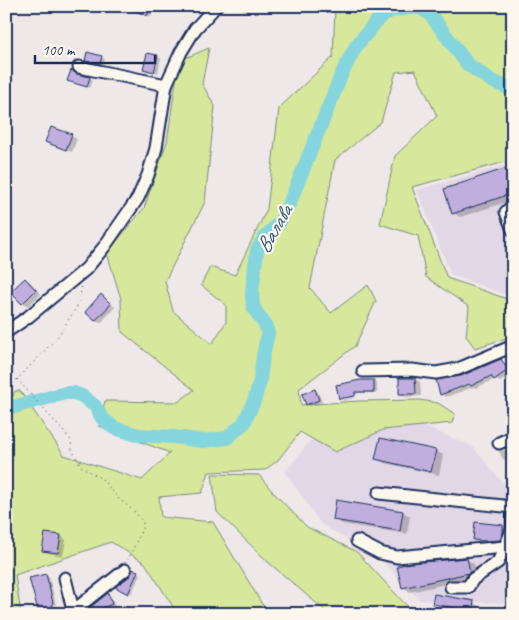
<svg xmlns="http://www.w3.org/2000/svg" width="519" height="620" viewBox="0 0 519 620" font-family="Caveat,sans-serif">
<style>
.built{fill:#e1d7e6}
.green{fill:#d7e79b;stroke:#798b7c}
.shadow{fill:#0003}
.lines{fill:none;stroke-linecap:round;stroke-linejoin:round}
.stream{stroke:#5a93aa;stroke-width:2.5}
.river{stroke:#84d5dd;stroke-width:14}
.building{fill:#c0aede;stroke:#1b2f5e}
.minor-casing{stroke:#1b2f5e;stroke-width:15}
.path{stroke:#1b2f5e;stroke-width:1;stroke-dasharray:1 4;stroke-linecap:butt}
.minor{stroke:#fbf7ec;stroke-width:11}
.labels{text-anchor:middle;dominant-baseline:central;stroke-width:4.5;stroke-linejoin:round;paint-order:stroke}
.water-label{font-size:21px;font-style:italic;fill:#35587e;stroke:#fbf7ec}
</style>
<rect width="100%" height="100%" fill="#efe8e9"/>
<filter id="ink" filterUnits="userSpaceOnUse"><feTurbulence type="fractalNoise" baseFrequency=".02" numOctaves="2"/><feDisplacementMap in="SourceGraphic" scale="10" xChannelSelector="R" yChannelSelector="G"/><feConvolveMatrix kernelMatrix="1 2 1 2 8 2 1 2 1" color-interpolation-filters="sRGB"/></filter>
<g filter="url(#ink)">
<g class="built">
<polygon points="513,163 513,297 451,275 417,190"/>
<polygon points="331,416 414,422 473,447 513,495 513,570 504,603 420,600 379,558 321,524 285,472"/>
</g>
<g class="green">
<polygon points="335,6 444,6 450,10 455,6 513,6 513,160 412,187 447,278 513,301 513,336 475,348 466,336 469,307 426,277 418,236 380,224 395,156 437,116 415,70 396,72 381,122 335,160 310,288 331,313 368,285 376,301 355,346 299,389 301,405 358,401 420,400 438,403 455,414 452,423 383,430 335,452 300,432 278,460 265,470 209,472 202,493 159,497 161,517 213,522 268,614 180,614 174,608 145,563 111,542 15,575 21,614 6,614 6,408 15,391 20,391 64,455 142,480 170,453 99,426 105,401 178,402 194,390 122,332 121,299 107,253 144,208 167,142 176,80 181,60 209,48 202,84 215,106 205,202 165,281 173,311 212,344 226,322 226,305 201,285 210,267 235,275 267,209 279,108 333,57"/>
<polygon points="212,474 259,475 272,491 307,527 357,552 407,606 437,614 329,614 268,562 217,512"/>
</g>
<g class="shadow">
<polygon points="136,6 155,6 151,17 138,11"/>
<polygon points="238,6 252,6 247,12"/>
<polygon points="88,53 105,59 103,65 90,62"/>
<polygon points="148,54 161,58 158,73 145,69"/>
<polygon points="90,78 93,80 90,88 72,82"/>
<polygon points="71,136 77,139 72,152 52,145"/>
<polygon points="513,167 513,200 460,217 453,213"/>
<polygon points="25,279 30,282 41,294 28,306 23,303"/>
<polygon points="101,296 106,299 115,307 101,323 95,320"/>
<polygon points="501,361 506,363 513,373 500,382 495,379 476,388 474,387 446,397 441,394 461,377"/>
<polygon points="415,379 420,382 421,396 406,397 400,394"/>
<polygon points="360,381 374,381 377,383 377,393 357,393 358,394 341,398 341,399 340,399 337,386"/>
<polygon points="315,390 318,392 322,402 310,406 307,404"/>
<polygon points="358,397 343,401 342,400"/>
<polygon points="506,450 509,452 512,457 505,460 502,458 499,451"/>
<polygon points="436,451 443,455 439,475 384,463 377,459"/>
<polygon points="403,512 410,516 407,534 342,524 335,519"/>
<polygon points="476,524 503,526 508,530 505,542 491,544 480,543 475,539"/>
<polygon points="61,536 66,540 63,556 49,553 44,550"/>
<polygon points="467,559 474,564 477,577 410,592 403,587"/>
<polygon points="133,571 141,574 131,594 118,587 131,576"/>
<polygon points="45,575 49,577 56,605 54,605 57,614 40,614"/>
<polygon points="108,595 111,596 115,606 95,614 84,614"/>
<polygon points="433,603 474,603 479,606 478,614 460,614 457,612 457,609 439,606"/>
</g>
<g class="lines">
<polyline class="stream" points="407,8 408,6"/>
<polyline class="river" points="6,409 66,393 74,393 82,396 95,406 102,418 114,428 138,435 174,437 203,441 227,438 244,423 254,401 260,381 263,355 268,334 266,326 253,307 252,293 257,250 265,237 279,223 290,202 342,73 356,46 381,16 392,10 419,7 430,14 468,65 492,81 513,90"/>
</g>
<g class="building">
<polygon points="124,6 151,6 147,16"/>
<polygon points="87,52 102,56 100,64 85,61"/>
<polygon points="147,53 158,55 154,72 143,69"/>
<polygon points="71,70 77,74 90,77 87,87 67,81"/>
<polygon points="51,127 72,134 66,150 45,142"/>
<polygon points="513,166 513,193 452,214 444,189"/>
<polygon points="25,278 36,290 22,304 10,292"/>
<polygon points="101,294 111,304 95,321 85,312"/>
<polygon points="501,359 508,370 494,380 491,376 471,386 469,384 440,395 436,380 461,376"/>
<polygon points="399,378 415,378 416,394 399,394"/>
<polygon points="360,380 374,380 374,392 355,392 355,396 339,399 336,385"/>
<polygon points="315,389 319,400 306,405 302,394"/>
<polygon points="380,438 436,450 431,472 375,459"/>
<polygon points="336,500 403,511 400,531 333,520"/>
<polygon points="475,522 503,525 503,533 500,540 485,541 473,540"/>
<polygon points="45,533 61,535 58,553 42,551"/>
<polygon points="467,558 470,572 469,573 402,588 397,566 410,563"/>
<polygon points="132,569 138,571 128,594 115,587 130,576 132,572"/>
<polygon points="46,574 53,603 52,604 55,614 39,614 29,578"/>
<polygon points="108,593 112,604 92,612 93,614 82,614"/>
<polygon points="434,594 474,601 472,614 455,613 456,608 432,604"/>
</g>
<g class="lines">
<g class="minor-casing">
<g id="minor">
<polyline points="79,67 166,85"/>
<polyline points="513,205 506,212 513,230"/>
<polyline points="6,332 28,317 86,269 104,247 138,198 148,175 156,148 166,85 181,52 195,29 216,6"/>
<polyline points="363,371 412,370 436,373 458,369 513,346"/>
<polyline points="499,443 513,437"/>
<polyline points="379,493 513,507"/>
<polyline points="357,541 380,553 397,557 505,547 512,530 513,514"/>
<polyline points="65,578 74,614"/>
<polyline points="451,587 468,587 473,579 498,562 505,547"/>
<polyline points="73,611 125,570"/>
</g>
</g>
<g class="path">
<polyline points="17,379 71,440 72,450 82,467 102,479 119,499 134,511 143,522 143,527 128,560"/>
<polyline points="6,391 56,339 78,305 82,286"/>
</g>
<use href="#minor" class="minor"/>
</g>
</g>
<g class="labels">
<g class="water-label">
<text transform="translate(274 229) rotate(-60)">Валава</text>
</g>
</g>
<rect width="519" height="620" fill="none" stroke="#fbf7ec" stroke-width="25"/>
<rect x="12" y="12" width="494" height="595" fill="none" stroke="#1b2f5e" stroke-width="2" filter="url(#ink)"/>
<path d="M35 55v8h120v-8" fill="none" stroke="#1b2f5e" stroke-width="2.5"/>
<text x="42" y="55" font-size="15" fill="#1b2f5e" stroke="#fbf7ec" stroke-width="4" paint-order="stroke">100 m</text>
</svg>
